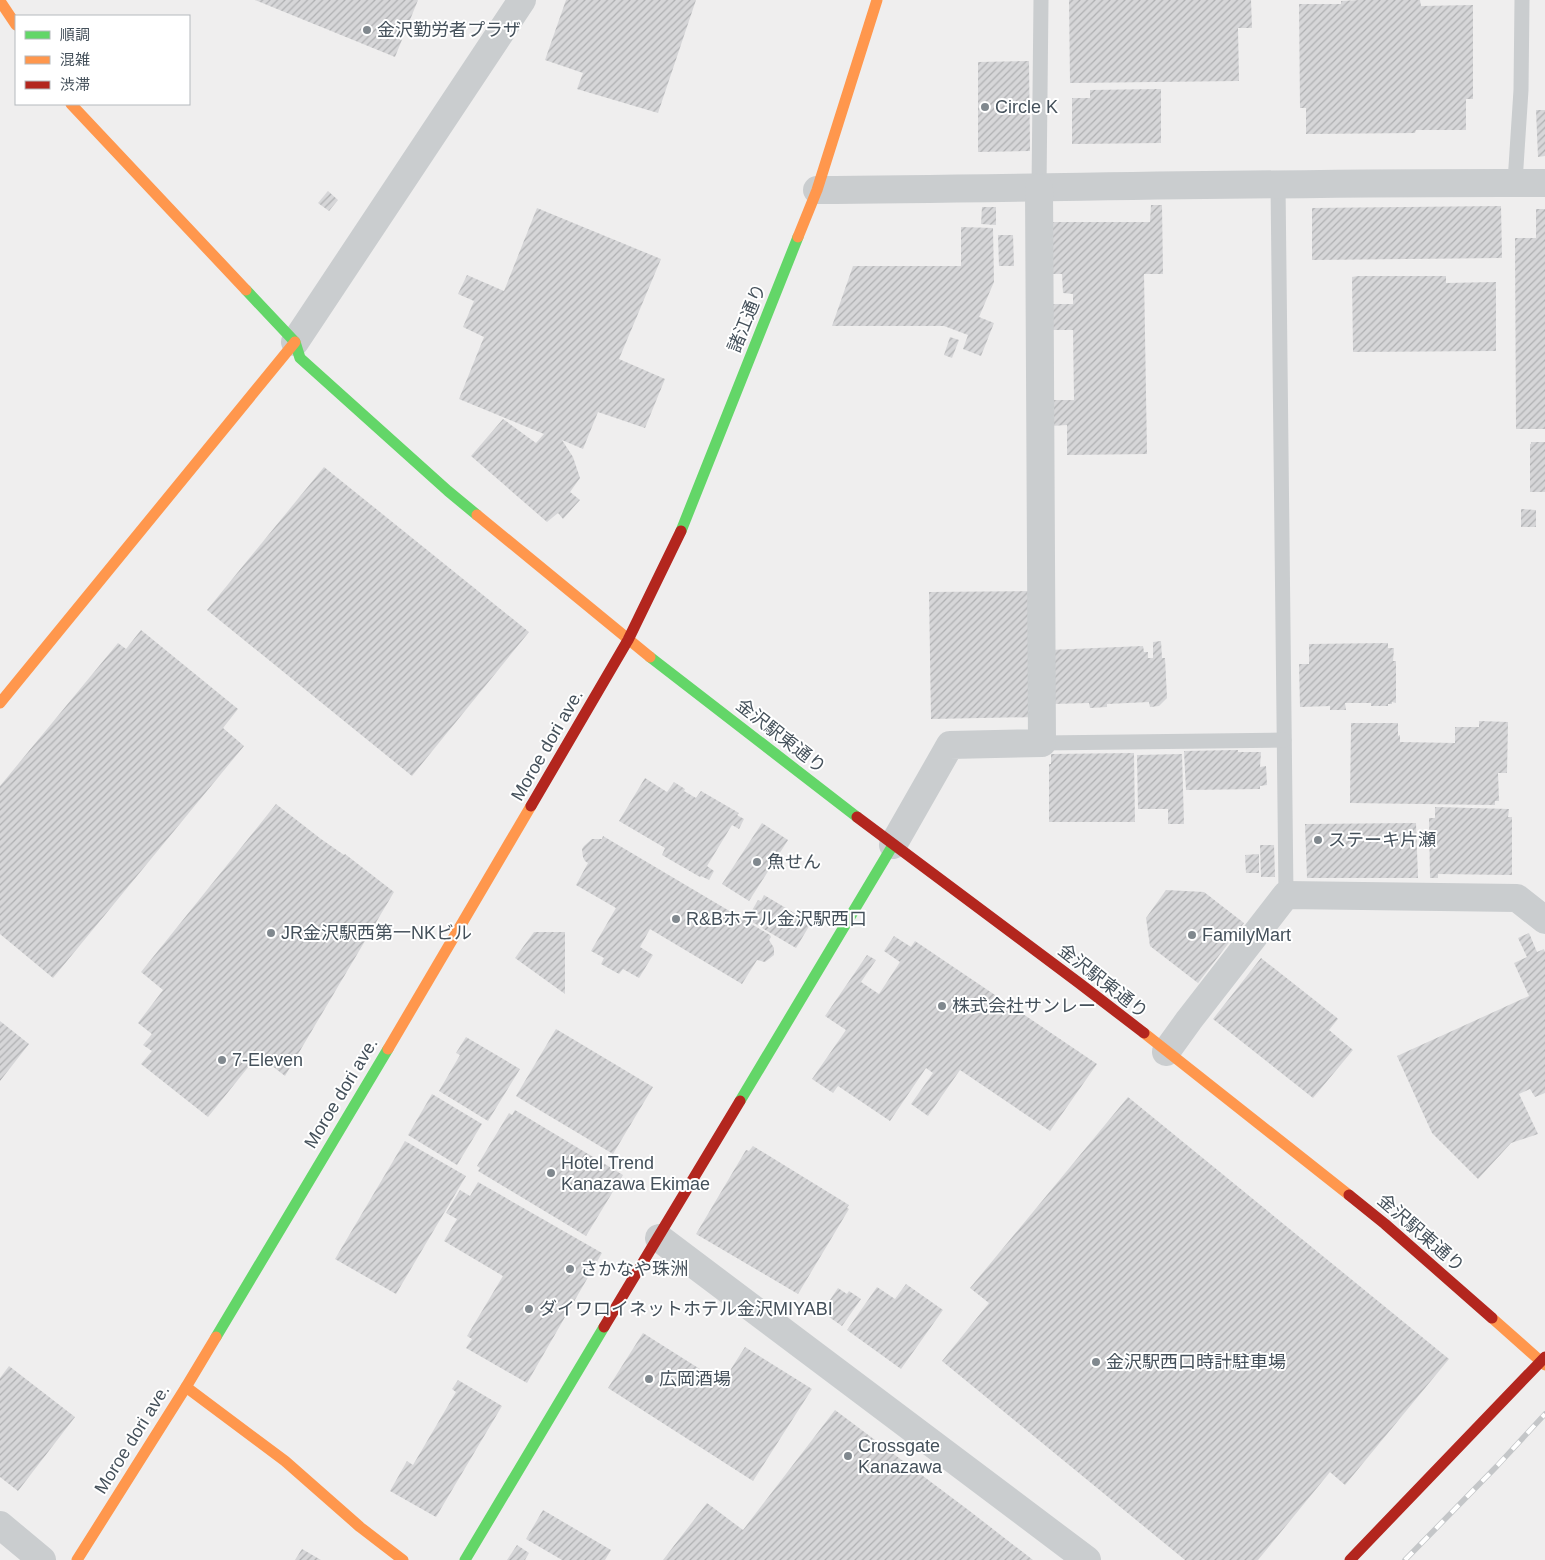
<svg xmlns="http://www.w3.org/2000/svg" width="1545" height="1560" viewBox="0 0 1545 1560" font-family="Helvetica,'Noto Sans JP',sans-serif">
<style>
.building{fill:url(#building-hatch)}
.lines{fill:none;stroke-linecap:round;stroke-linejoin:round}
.lane{stroke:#cacdcf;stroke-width:15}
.street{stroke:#cacdcf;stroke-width:28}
.fast{stroke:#63d668;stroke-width:11}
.slow{stroke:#ff974d;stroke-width:11}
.jam{stroke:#b3261e;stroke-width:11}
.rail-casing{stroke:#c4c6c8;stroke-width:5.5}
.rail{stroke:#fff;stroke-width:4;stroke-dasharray:11;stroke-linecap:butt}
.poi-dot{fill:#80888e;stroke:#fff;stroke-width:2}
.labels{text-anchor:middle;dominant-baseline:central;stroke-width:4;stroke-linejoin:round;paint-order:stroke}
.poi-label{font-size:18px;fill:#45515b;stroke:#fff;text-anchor:start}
.street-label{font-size:18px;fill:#45515b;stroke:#fff}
</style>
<defs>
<pattern id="building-hatch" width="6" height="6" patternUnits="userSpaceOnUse" patternTransform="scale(1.25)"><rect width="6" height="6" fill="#d6d6d8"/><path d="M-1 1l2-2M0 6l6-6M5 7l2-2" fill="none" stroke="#afb0b2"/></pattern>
</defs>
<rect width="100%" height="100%" fill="#efeeee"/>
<g class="building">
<polygon points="255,0 418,0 395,57"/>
<polygon points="566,0 696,0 658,113 577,89 583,73 545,60"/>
<polygon points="1069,0 1251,0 1252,28 1238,28 1239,81 1070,83"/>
<polygon points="1360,0 1420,0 1421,6 1473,5 1473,99 1466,99 1466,130 1416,130 1415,133 1306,134 1306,108 1300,108 1299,4 1341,4 1341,1"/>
<polygon points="1029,61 1030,151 978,152 978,62"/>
<polygon points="1161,89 1161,143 1072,144 1072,98 1090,98 1090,90"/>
<polygon points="1536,110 1545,110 1545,156 1538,157"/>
<polygon points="328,191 338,200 329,211 318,203"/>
<polygon points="1151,205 1162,205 1163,274 1144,274 1147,454 1067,455 1067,425 1051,426 1050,400 1074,400 1073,330 1049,330 1049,304 1073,304 1073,294 1063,293 1062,274 1044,274 1043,222 1150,222"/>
<polygon points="1501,206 1502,258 1312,260 1312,208"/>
<polygon points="982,207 996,207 996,225 981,224"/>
<polygon points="537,208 661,259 619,359 665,379 645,428 598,412 583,449 562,440 573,457 580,478 570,492 580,500 563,519 558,513 547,522 471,456 503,419 536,443 544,434 459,399 484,337 463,327 474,301 458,294 467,275 504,291"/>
<polygon points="1536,209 1545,209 1545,429 1516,429 1515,238 1536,238"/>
<polygon points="961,227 993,228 994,282 979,317 994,323 981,356 963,349 968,335 944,326 832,326 853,266 961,266"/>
<polygon points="998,235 1013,235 1014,266 999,266"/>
<polygon points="1358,276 1446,276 1446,283 1496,282 1496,351 1353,352 1352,277"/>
<polygon points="950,337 959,340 952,358 944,355"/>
<polygon points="1531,442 1545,442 1545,492 1530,492 1530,444 1531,444"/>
<polygon points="324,467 529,632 412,776 207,610"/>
<polygon points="1521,509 1536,510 1536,527 1521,527"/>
<polygon points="1034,591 1037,717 931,719 929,592"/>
<polygon points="141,630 238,709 223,728 244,746 53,978 0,934 0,786 118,643 126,649"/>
<polygon points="1161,641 1162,658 1165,658 1167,698 1159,706 1150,707 1149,702 1107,704 1107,707 1090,708 1089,703 1052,704 1049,650 1143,646 1144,652 1148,652 1148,658 1153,658 1153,642"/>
<polygon points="1388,643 1388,648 1394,648 1393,661 1396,661 1396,703 1392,702 1392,704 1388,704 1388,706 1371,706 1371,703 1345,703 1346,710 1330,710 1330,706 1300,707 1299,664 1309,664 1309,644"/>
<polygon points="1479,721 1508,722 1507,773 1498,773 1499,801 1495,801 1495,805 1350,803 1351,723 1398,723 1398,736 1400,735 1400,742 1455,743 1455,727 1479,727"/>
<polygon points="1238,750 1238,752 1261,752 1260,767 1266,766 1267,785 1260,786 1260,789 1186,790 1184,751"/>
<polygon points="1134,753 1135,822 1049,822 1049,764 1051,764 1051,754"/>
<polygon points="1182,754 1184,824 1168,824 1168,809 1138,809 1137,755"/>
<polygon points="645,778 667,792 674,782 685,789 684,791 696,798 701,791 739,813 737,815 744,819 739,829 732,825 707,866 714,871 709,880 701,876 700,877 662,855 665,848 619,821"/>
<polygon points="276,804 321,839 344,855 345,854 394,892 285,1076 258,1055 208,1117 141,1064 152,1051 143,1045 152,1034 138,1023 163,990 141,972"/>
<polygon points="1435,807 1509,809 1508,817 1512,817 1512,875 1438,874 1438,878 1430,878 1429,818 1435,818"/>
<polygon points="762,823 788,840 749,901 722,884"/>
<polygon points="1416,823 1418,878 1307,878 1305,824"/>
<polygon points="603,836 770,935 771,937 769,940 774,948 774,955 765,962 757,960 742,984 650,929 640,947 653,955 639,978 623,969 619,974 601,964 604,958 591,951 616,908 576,885 588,863 585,861 583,857 582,849 584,846 592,839 602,839"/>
<polygon points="1260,845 1274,845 1275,877 1261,877"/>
<polygon points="1259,854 1259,873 1246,873 1245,855"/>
<polygon points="1166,890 1204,892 1244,923 1198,983 1150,946 1146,918"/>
<polygon points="764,895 811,923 796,948 747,919 758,900 761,901"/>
<polygon points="534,932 565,932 565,994 515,958"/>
<polygon points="1529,933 1537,952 1544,949 1545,952 1545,1093 1535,1097 1530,1089 1519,1094 1538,1134 1511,1143 1478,1179 1432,1133 1397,1056 1529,996 1514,963 1527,957 1518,938"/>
<polygon points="894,936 911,947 915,941 1097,1064 1050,1131 960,1070 928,1116 911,1104 933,1073 926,1068 890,1121 838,1086 833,1093 812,1079 846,1030 825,1016 867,955 876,960 861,982 879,994 900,962 884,951"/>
<polygon points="1261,958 1336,1017 1338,1019 1329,1030 1353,1050 1313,1098 1213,1019"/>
<polygon points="0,1021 29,1044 0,1081"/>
<polygon points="556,1029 653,1087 613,1154 516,1096"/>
<polygon points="466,1037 520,1069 488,1121 439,1091 460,1055 456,1053"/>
<polygon points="432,1094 482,1124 457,1165 408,1135"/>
<polygon points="1128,1097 1449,1359 1345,1485 1330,1472 1258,1560 1185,1560 942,1361 989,1303 970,1288"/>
<polygon points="515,1110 623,1175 586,1236 478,1171 480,1168 477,1166 509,1113 512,1115"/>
<polygon points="405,1141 466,1176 396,1294 335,1259"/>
<polygon points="753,1146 849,1205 847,1208 849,1209 798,1294 696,1234 746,1150 749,1151"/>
<polygon points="478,1182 602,1253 527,1383 466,1348 472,1339 467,1336 503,1276 444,1241 457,1219 446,1213 460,1190 470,1196"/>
<polygon points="906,1284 943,1310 901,1369 847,1330 877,1287 895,1299"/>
<polygon points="838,1288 847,1294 849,1291 861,1299 842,1326 822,1312"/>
<polygon points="643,1333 722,1383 745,1347 812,1389 753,1481 608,1388"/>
<polygon points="9,1366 75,1417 18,1491 0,1477 0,1378"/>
<polygon points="458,1380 502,1406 436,1517 390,1491 407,1461 413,1465 456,1392 452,1389"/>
<polygon points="835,1410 967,1509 1033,1560 663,1560 707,1503 743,1530"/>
<polygon points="543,1510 611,1550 605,1560 562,1560 526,1539"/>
<polygon points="517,1545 529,1553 525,1560 507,1560"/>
<polygon points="302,1549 321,1560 295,1560"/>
</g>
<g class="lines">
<g class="lane">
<polyline points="1515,182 1521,90 1522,0"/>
<polyline points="1278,183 1286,895"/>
<polyline points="1039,188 1041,0"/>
<polyline points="1042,743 1284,740"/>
</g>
<g class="street">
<path d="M817,190C1060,188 1302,182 1545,183"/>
<polyline points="295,342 522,0"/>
<polyline points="893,845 950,745 1042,743 1039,188"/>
<polyline points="1166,1052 1189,1020 1286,895 1517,898 1545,920"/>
<polyline points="659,1238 1087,1560"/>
<polyline points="0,1525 42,1560"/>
</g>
<g class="fast">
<polyline points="246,290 295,342 300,358 448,491 477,515"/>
<polyline points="681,531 798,237"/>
<polyline points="650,657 857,817"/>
<polyline points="740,1101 893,845"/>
<polyline points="216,1337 388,1049"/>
<polyline points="465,1560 604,1327"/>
</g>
<g class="slow">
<polyline points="0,1 16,25"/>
<polyline points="71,104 246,290"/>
<polyline points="798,237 817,190 877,0"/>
<polyline points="477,515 650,657"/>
<polyline points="0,703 295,342"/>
<polyline points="1144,1033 1349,1195"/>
<polyline points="388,1049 531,806"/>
<polyline points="1492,1318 1545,1365"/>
<polyline points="186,1387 285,1461 360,1527 403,1560"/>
<polyline points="77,1560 186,1387 216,1337"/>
</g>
<g class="jam">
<polyline points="531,806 628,640 681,531"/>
<polyline points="857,817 1079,983 1144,1033"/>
<polyline points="1349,1195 1385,1224 1492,1318"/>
<polyline points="604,1327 740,1101"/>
<polyline points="1350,1560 1545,1357"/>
</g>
<g class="rail-casing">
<polyline id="rail" points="1405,1560 1497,1466 1545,1414"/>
</g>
<use href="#rail" class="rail"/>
</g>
<g class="poi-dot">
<circle cx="367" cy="30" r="5"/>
<circle cx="985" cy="107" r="5"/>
<circle cx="1318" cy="840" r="5"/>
<circle cx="757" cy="862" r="5"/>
<circle cx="676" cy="919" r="5"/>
<circle cx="271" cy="933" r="5"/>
<circle cx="1192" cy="935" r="5"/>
<circle cx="942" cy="1006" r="5"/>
<circle cx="222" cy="1060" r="5"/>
<circle cx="551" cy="1173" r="5"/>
<circle cx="570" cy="1269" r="5"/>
<circle cx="529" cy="1309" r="5"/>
<circle cx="1096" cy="1362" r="5"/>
<circle cx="649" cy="1379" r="5"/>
<circle cx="848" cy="1456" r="5"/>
</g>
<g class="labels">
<g class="poi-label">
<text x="377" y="30">金沢勤労者プラザ</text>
<text x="995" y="107">Circle K</text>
<text x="1328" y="840">ステーキ片瀬</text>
<text x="767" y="862">魚せん</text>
<text x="686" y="919">R&amp;Bホテル金沢駅西口</text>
<text x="281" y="933">JR金沢駅西第一NKビル</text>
<text x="1202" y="935">FamilyMart</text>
<text x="952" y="1006">株式会社サンレー</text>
<text x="232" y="1060">7-Eleven</text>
<text x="561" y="1163">Hotel Trend<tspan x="561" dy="21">Kanazawa Ekimae</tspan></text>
<text x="580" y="1269">さかなや珠洲</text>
<text x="539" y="1309">ダイワロイネットホテル金沢MIYABI</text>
<text x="1106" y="1362">金沢駅西口時計駐車場</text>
<text x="659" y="1379">広岡酒場</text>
<text x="858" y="1446">Crossgate<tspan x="858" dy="21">Kanazawa</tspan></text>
</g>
<g class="street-label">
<text transform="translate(747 318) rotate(-68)">諸江通り</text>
<text transform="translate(781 736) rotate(38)">金沢駅東通り</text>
<text transform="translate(547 745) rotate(-60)">Moroe dori ave.</text>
<text transform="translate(1103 981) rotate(38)">金沢駅東通り</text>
<text transform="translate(341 1093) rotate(-59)">Moroe dori ave.</text>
<text transform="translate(1421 1233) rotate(41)">金沢駅東通り</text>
<text transform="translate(132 1439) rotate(-58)">Moroe dori ave.</text>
</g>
</g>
<rect x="15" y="15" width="175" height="90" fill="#ffffff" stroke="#b5b9bd"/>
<rect x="25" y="31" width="25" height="8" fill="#63d668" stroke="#b5b9bd"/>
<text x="60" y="40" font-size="15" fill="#45515b">順調</text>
<rect x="25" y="56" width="25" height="8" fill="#ff974d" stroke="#b5b9bd"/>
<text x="60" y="65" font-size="15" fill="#45515b">混雑</text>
<rect x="25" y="81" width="25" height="8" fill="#b3261e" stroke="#b5b9bd"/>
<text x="60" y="90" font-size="15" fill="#45515b">渋滞</text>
</svg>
